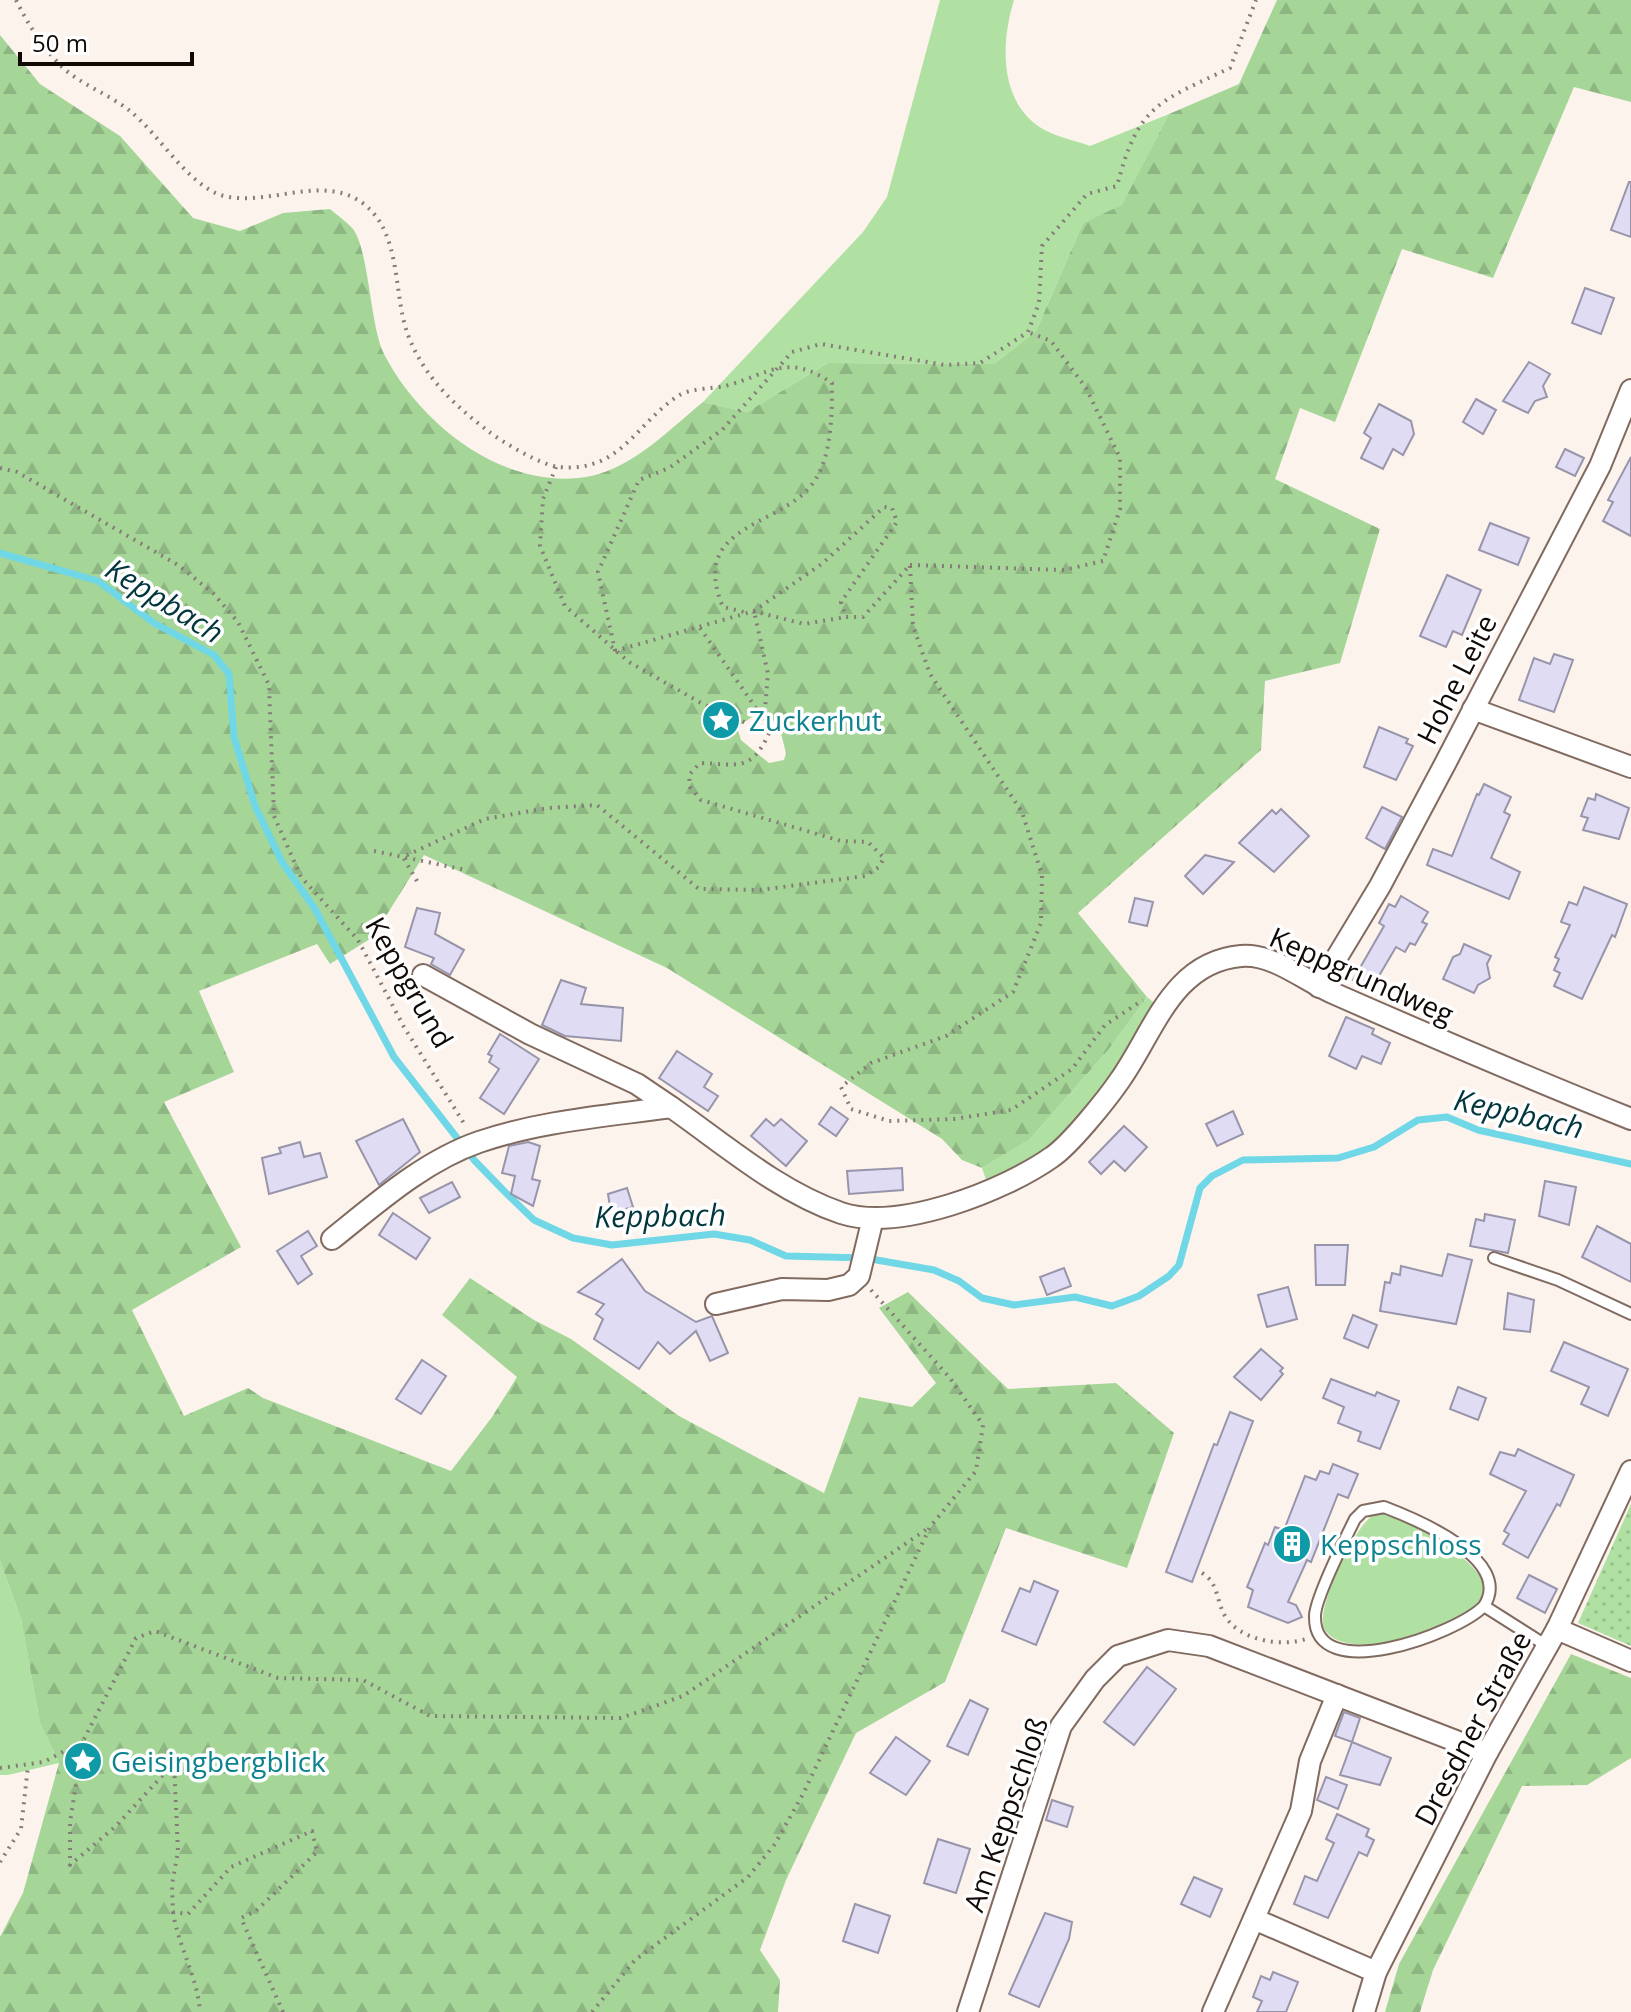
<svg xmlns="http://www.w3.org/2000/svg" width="1631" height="2012" viewBox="0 0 1631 2012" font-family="'Open Sans',sans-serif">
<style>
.grass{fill:#b0e1a3}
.forest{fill:url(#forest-firs);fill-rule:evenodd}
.garden{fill:url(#garden-dots)}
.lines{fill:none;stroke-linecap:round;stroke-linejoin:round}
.stream{stroke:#6fd7e6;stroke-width:7}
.building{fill:#dfdcf4;stroke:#9895ab;stroke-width:2}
.service-casing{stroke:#816a5f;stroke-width:14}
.minor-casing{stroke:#816a5f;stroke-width:24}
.path{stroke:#857c78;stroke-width:4;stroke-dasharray:2 6;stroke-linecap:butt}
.service{stroke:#fff;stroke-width:10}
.minor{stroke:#fff;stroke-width:20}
.labels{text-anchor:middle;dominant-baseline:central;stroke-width:7;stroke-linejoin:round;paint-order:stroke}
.street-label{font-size:28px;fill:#110906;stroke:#fff}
.culture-label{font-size:28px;fill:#0d838f;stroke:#fff;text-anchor:start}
.water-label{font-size:30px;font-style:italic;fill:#02363d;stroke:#fff}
</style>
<defs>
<pattern id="forest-firs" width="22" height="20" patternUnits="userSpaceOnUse" patternTransform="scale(2)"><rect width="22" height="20" fill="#a5d698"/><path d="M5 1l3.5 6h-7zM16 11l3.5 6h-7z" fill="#8db682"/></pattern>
<pattern id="garden-dots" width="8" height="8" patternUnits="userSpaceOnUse" patternTransform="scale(2)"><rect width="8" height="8" fill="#b0e1a3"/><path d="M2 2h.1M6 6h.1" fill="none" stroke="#96c08b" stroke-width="1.8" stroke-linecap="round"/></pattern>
</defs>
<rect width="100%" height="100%" fill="#fdf3ed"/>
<g class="grass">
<path d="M940,0H1014C1001,42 999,98 1038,126C1052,136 1074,140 1090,146L1169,114L1122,206L1083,223L1036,331L994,364L828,363L747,412L703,402L863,232L887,197Z"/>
<path d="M1147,997L1157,1005C1112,1080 1072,1149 986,1180L982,1168L1029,1140L1109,1049Z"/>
<path d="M1375,1514C1405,1514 1471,1555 1484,1583L1481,1600C1470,1610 1460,1619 1447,1626C1422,1638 1340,1660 1324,1628C1315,1609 1356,1522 1375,1514Z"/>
<polygon points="0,1561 21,1619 40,1723 59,1763 8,1775 0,1775"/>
</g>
<g class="forest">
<path d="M1277,0H1631V102L1574,87L1493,278L1402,249L1335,422L1300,408L1275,479L1380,529L1340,663L1265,681L1261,750L1078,913L1147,997L1109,1049L1029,1140L982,1168L962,1160L942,1139L667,968L424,855L373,937L330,964L317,944L199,991L234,1072L164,1102L241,1247L132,1310L184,1416L248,1388L263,1398L451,1471L492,1417L517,1377L442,1315L470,1278L534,1320L571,1339L679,1416L824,1493L859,1397L912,1407L936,1383L879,1308L908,1292L1008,1389L1116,1383L1174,1433L1127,1568L1006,1528L945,1682L856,1733L786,1880L760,1950L780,1980L778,2012H0V1937L23,1893L59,1763L40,1723L21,1619L0,1561V35L40,84L120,136L193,218L240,231L283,213L330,209C337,215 347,222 353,229C369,250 370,326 384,354C421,426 507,493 591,476C634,467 671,428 703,402L747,412L828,363L994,364L1036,331L1083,223L1122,205L1169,114L1239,84ZM755,715L778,722L786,753L784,760L769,763L741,740L737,727Z"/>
<polygon points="1571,1654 1631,1678 1631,1758 1587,1785 1522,1786 1433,1970 1420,2012 1385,2012 1399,1964"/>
</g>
<polygon class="garden" points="1631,1504 1631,1646 1578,1623"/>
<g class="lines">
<polyline class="stream" points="0,553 98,581 154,623 214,655 229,674 234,737 255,806 282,862 315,909 394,1057 475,1161 505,1192 534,1220 573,1238 612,1245 714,1234 750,1240 786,1256 865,1258 934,1270 959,1281 982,1298 1014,1305 1075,1297 1112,1306 1139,1296 1169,1276 1179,1265 1200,1188 1212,1176 1243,1160 1338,1158 1374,1147 1418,1120 1447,1117 1478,1130 1631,1164"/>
</g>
<g class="building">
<polygon points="1629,182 1631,182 1631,237 1611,230"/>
<polygon points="1585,288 1614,298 1601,334 1572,323"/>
<polygon points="1529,362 1550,374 1543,386 1547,397 1535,401 1528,413 1503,401"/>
<polygon points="1476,399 1496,410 1483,434 1463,422"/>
<polygon points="1379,404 1411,421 1414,434 1403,455 1393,449 1383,469 1361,458 1371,438 1364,433"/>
<polygon points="1565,449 1584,458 1575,476 1556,467"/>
<polygon points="1631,457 1631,536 1603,521 1613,502 1608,500"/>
<polygon points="1490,523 1529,538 1518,565 1479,550"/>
<polygon points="1447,575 1481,590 1462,635 1453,631 1446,647 1420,636"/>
<polygon points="1554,654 1573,660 1554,712 1519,700 1534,658 1550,664"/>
<polygon points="1379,727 1408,739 1406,743 1413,746 1396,780 1364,767"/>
<polygon points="1484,784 1511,797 1504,812 1510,815 1491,858 1520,872 1509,899 1427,865 1433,849 1452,856 1477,794 1479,795"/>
<polygon points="1596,794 1629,808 1619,839 1583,830 1588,818 1581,816 1588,798 1595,800"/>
<polygon points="1382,807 1402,817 1385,849 1366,838"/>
<polygon points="1281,809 1309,836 1274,872 1239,843 1272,810 1276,814"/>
<polygon points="1205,855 1234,862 1203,894 1185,876"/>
<polygon points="1584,887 1627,904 1615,937 1612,935 1582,999 1554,986 1560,973 1554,970 1559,959 1555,957 1570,925 1561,922 1569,902 1577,905"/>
<polygon points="1401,896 1428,912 1422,922 1427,924 1415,945 1410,943 1405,952 1396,947 1370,991 1353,980 1384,926 1379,923 1389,904 1395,907"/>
<polygon points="1135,898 1153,902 1147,926 1129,922"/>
<polygon points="417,908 440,913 435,934 464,950 450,975 431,964 434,958 405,947"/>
<polygon points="1464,944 1491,956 1487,964 1490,978 1478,985 1474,993 1443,979 1453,957 1460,954"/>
<polygon points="561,980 586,988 581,1004 623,1008 621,1041 565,1036 542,1025"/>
<polygon points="1346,1017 1374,1029 1372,1034 1390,1043 1381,1064 1362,1056 1356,1069 1329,1056"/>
<polygon points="500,1034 539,1059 504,1114 480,1098 499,1069 489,1062 492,1056 488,1054"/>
<polygon points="677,1051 712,1074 704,1087 718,1096 708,1111 659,1078"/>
<polygon points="831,1107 848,1119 836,1136 819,1124"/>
<polygon points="1233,1111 1243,1134 1217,1146 1206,1124"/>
<polygon points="403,1119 420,1152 379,1185 356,1141"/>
<polygon points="766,1119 774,1126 781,1119 807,1141 786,1166 751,1136"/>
<polygon points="1124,1126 1147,1147 1125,1171 1114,1161 1101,1174 1089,1162"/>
<polygon points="300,1142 304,1157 320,1153 327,1177 269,1194 262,1158 281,1153 279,1148"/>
<polygon points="528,1142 540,1146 532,1179 540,1181 533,1206 511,1194 515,1176 502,1173 509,1146"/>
<polygon points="902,1168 903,1190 849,1194 847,1171"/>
<polygon points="1545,1181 1576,1187 1569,1225 1539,1216"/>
<polygon points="452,1182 460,1197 429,1213 420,1198"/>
<polygon points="627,1188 633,1207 611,1213 608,1194"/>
<polygon points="393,1213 430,1238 416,1259 379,1235"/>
<polygon points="1485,1214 1515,1220 1508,1253 1470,1246 1476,1219 1484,1221"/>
<polygon points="1597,1226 1631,1244 1631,1282 1582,1257"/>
<polygon points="308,1231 317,1246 301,1256 312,1274 298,1284 277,1251"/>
<polygon points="1315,1245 1348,1245 1345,1285 1316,1285"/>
<polygon points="1448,1254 1472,1260 1456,1324 1380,1311 1385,1282 1390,1283 1392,1273 1400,1275 1401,1266 1442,1276"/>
<polygon points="622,1259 645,1291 696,1322 712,1316 728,1353 710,1361 696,1331 670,1354 658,1342 639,1369 594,1339 603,1319 596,1314 604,1304 578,1292"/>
<polygon points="1064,1268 1071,1286 1047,1295 1040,1277"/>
<polygon points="1288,1287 1297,1319 1267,1327 1258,1295"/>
<polygon points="1508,1293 1534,1300 1530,1332 1504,1329"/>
<polygon points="1353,1315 1377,1325 1368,1348 1344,1338"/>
<polygon points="1564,1342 1628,1369 1608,1416 1581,1404 1589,1387 1551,1371"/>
<polygon points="1261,1349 1283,1368 1280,1371 1283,1374 1261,1400 1234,1377"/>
<polygon points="422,1360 446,1376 421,1414 396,1399"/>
<polygon points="1331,1379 1375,1396 1377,1392 1399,1401 1380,1449 1358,1441 1361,1432 1338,1423 1344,1407 1323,1398"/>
<polygon points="1458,1387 1486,1398 1478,1420 1450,1409"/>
<polygon points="1230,1412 1253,1421 1192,1582 1166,1572 1214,1444 1217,1445"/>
<polygon points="1518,1449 1574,1475 1560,1506 1557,1504 1528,1558 1503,1544 1509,1534 1504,1531 1526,1491 1490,1474 1500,1452 1515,1456"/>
<polygon points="1333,1464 1358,1474 1348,1498 1338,1494 1311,1562 1307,1560 1288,1602 1296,1605 1302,1617 1288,1623 1248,1607 1253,1590 1247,1587 1265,1543 1268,1545 1275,1527 1284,1530 1305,1476 1316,1480 1320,1471 1329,1474"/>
<polygon points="1529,1575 1557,1589 1545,1613 1517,1598"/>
<polygon points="1034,1581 1058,1591 1036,1645 1002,1631 1020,1588 1030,1592"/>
<polygon points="1147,1667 1176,1689 1134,1745 1104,1722"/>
<polygon points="970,1700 988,1709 968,1755 947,1746"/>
<polygon points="1344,1712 1360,1718 1352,1742 1335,1736"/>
<polygon points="896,1737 930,1761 906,1795 870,1773"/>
<polygon points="1352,1742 1391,1758 1380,1785 1340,1775"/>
<polygon points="1326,1777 1347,1785 1338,1809 1317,1800"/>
<polygon points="1052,1800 1073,1807 1067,1827 1046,1820"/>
<polygon points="1337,1814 1369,1829 1366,1836 1374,1840 1367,1856 1359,1852 1328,1918 1294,1904 1305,1876 1317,1881 1334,1843 1326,1839"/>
<polygon points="938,1839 970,1849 956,1893 924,1883"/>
<polygon points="1194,1877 1222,1889 1210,1917 1181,1904"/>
<polygon points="855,1904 890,1916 878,1953 843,1941"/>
<polygon points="1045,1913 1072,1922 1069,1939 1039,2007 1009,1994"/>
<polygon points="1273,1972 1298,1982 1286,2012 1257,2012 1262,2001 1253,1997 1261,1976 1270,1980"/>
</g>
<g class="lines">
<g class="service-casing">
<g id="service">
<polyline points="1494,1258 1558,1280 1631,1314"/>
<path d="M1484,1606C1457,1634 1313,1687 1315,1616C1315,1599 1346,1537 1355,1519L1363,1511L1384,1507C1418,1520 1514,1560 1484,1606L1547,1646"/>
</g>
</g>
<g class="minor-casing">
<g id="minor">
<polyline points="1473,709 1631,767"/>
<polyline points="423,975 530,1034 637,1084 671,1107"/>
<polyline points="1319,987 1380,886 1446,762 1600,466 1631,390"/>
<path d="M332,1239C377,1203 424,1161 479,1142C540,1121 608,1116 671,1107C724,1144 779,1192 841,1213C899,1232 1004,1191 1052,1157C1070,1145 1107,1099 1120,1080C1154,1032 1172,962 1241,956C1274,953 1306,982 1335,994C1433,1037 1531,1079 1631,1119"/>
<polyline points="716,1304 782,1289 828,1290 849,1285 859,1276 873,1218"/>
<polyline points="1557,1629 1631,1661"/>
<polyline points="1254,1919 1376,1972"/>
<polyline points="968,2012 1061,1726 1095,1679 1118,1656 1168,1640 1209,1646 1487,1753"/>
<polyline points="1213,2012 1301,1811 1310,1761 1337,1695"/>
<polyline points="1364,2012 1376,1972 1487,1753 1557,1629 1631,1471"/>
</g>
</g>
<g class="path">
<path d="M16,0C28,24 41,45 60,65C79,84 109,94 130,111C159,134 189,187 224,196C270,207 324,172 365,205C402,235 393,295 408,335C424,377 454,405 488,431C502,442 541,465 558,467C621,473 635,424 678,396C690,388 711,389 725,386C770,374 786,352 832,383C832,413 832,454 815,480C785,528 687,522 723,607L744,612"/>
<polyline points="556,467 543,499 540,546 565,606 629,662 701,703 769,733"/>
<polyline points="0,468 17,472 178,565 213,593 238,622 269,685 274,816 301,877 358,940 404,1027 465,1125"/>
<polyline points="910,565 1064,570 1103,561 1120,509 1120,458 1086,388 1051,341 1028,332"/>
<polyline points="753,611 804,624 846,617"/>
<polyline points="700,628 763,718"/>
<polyline points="615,651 754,611 823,563 884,507 892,508 897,522 841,602 846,617 863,617 910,565 913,626 930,674 1022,812 1042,875 1041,923 1013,992 946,1036 871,1063 841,1087 851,1109 889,1121 954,1119 1011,1110 1072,1069 1105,1025 1143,1000"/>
<path d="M615,651L598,572L639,480L669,468L722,430L792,352L821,344L945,365L980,363L1028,332L1039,303L1042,246L1087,194L1117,186C1138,105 1158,102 1230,68L1256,0"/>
<polyline points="374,851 466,870"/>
<path d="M417,881L403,857L485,819L548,808L597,805L699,889L760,890L865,876L879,867L884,858L868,842L841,841L701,800L690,787L689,775L700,763C737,764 751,773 769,733L764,720L768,674L754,611"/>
<path d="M1202,1573C1219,1583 1216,1601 1225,1616C1240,1641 1282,1647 1306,1639"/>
<polyline points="0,1768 44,1762 83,1741"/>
<polyline points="0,1862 21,1829 28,1766"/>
<path d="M173,1912C178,1946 198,1978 200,2012"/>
<polyline points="283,2012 241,1918 256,1911 317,1852 312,1831 231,1867 188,1914 173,1912 172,1885 178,1851 174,1763 115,1827 70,1865 70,1822 83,1741 136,1638 155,1631 278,1678 363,1680 430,1716 621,1718 683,1696 930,1527"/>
<polyline points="592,2012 635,1960 748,1877 775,1844 803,1794 930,1527 976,1471 983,1425 950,1378 871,1290"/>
</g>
<use href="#service" class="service"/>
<use href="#minor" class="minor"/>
</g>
<defs>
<g id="sight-disc" transform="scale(2)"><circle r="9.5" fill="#0f9aa8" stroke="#fff"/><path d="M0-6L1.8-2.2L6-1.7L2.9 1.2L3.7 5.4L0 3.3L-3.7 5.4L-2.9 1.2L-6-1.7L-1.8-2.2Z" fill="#fff"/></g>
<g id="building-disc" transform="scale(2)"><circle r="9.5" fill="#0f9aa8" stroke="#fff"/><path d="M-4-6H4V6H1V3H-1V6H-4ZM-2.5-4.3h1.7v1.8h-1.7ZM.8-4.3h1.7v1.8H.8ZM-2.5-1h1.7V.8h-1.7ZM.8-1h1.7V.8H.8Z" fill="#fff"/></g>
</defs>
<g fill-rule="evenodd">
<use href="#sight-disc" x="721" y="720"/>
<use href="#building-disc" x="1292" y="1544"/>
<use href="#sight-disc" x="83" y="1761"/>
</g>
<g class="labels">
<g class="street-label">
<text transform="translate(1456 679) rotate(-63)">Hohe Leite</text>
<text transform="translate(1362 975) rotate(24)">Keppgrundweg</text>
<text transform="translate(410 982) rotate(60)">Keppgrund</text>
<text transform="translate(1472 1728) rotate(-62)">Dresdner Straße</text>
<text transform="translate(1005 1814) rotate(-71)">Am Keppschloß</text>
</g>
<g class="culture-label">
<text x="749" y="720">Zuckerhut</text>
<text x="1320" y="1544">Keppschloss</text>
<text x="111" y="1761">Geisingbergblick</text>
</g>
<g class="water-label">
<text transform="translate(165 600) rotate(32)">Keppbach</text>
<text transform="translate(1519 1113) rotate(13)">Keppbach</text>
<text transform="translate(660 1215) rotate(-1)">Keppbach</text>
</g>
</g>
<path d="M20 52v12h172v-12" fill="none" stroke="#110906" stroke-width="4"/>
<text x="32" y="52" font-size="24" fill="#110906" stroke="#ffffff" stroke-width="6" paint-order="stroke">50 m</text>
</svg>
